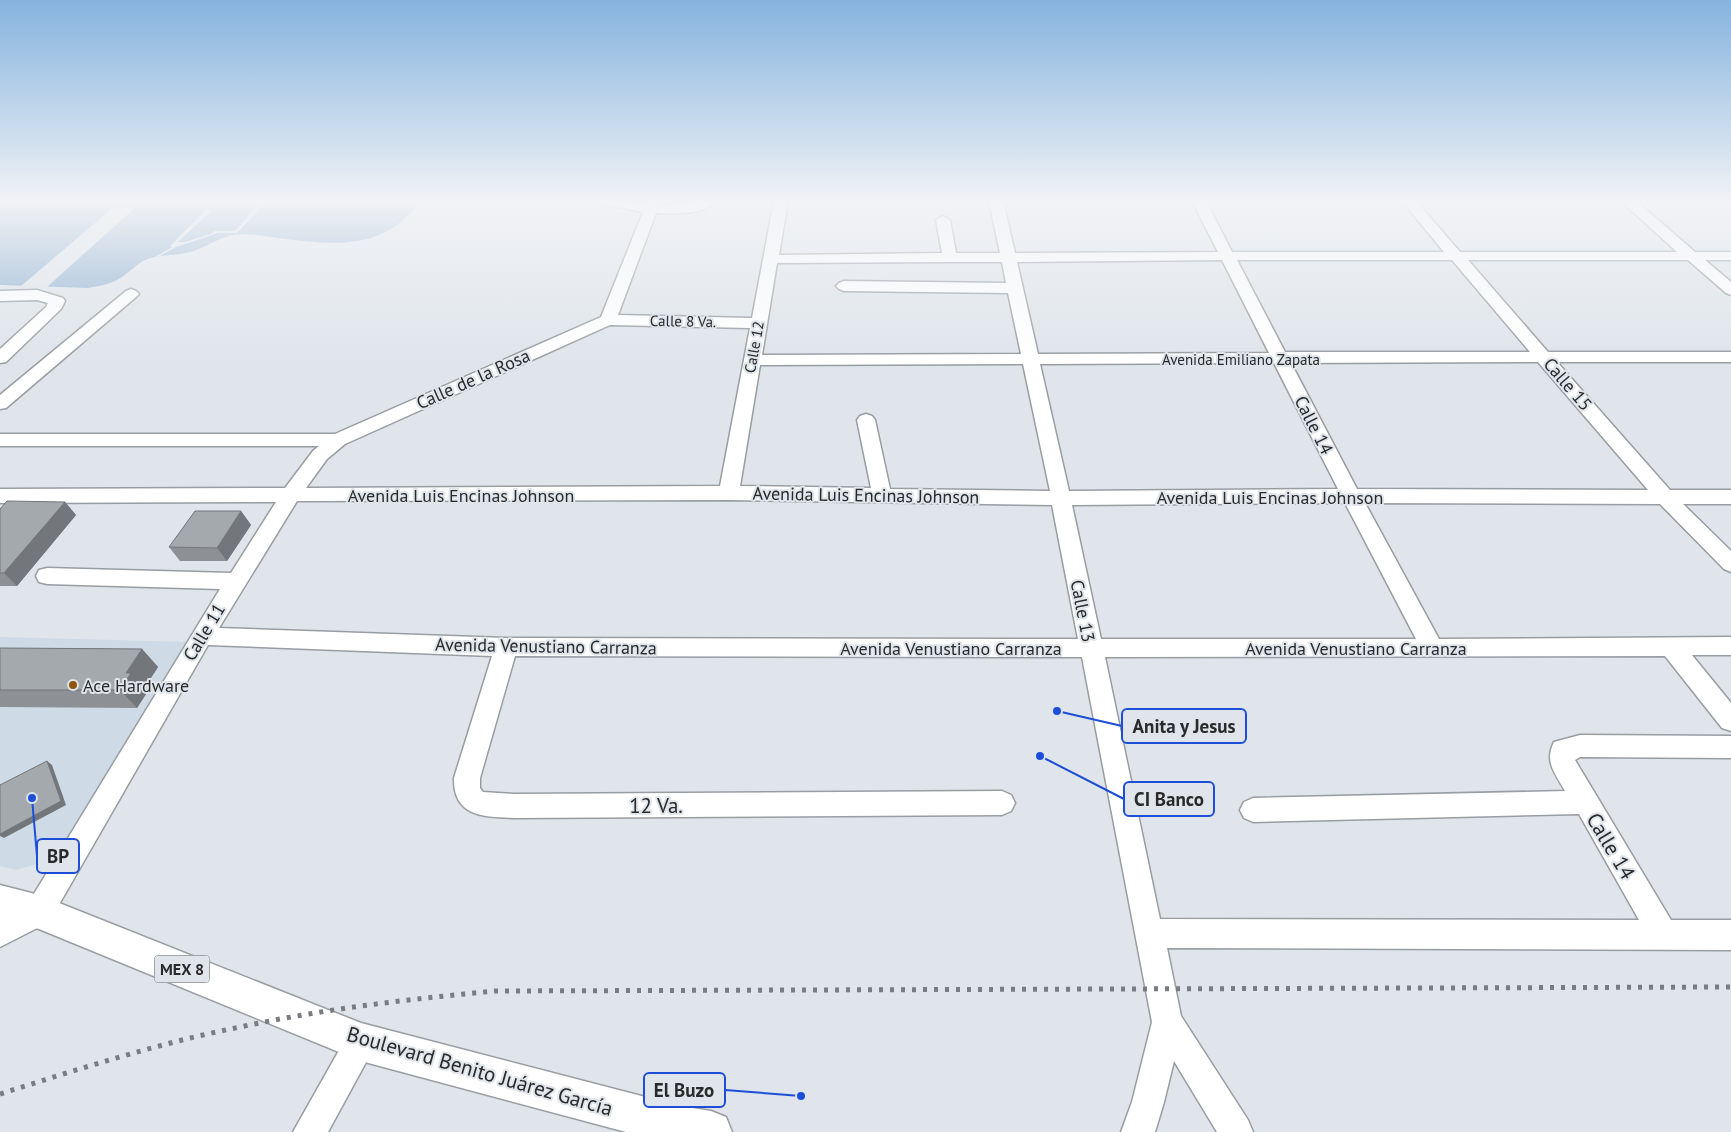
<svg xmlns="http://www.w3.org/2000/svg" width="1731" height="1132" viewBox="0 0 1731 1132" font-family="'PT Sans',sans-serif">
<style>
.built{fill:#cedae5}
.water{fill:#90b1d0}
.pier{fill:#dfe5eb}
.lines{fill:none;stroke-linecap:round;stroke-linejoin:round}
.minor-casing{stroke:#989da2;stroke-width:3}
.major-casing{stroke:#989da2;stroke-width:3}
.minor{fill:#fff;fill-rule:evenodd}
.major{fill:#fff;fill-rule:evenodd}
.rail{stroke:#797d81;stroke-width:5;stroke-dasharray:4 7;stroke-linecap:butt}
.wall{fill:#8d9196}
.shaded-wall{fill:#73767a}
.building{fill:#a4a9ae;stroke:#73767a}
.poi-dot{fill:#8e570c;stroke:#dfe5eb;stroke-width:2}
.labels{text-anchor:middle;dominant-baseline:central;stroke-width:4;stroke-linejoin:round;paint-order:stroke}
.far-street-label{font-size:15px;fill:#282a2c;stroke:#dfe5eb}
.shield{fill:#dfe5eb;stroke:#5f6265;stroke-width:1}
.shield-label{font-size:16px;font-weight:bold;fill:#282a2c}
.street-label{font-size:18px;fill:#282a2c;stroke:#dfe5eb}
.poi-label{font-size:18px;fill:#282a2c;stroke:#dfe5eb;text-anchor:start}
.near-street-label{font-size:21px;fill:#282a2c;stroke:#dfe5eb}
.leader{fill:none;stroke:#1d4ed8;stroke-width:2}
.callout-dot{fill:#1d4ed8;stroke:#dfe5eb;stroke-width:2}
.callout{fill:#dfe5eb;stroke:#1d4ed8;stroke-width:2}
.callout-label{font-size:19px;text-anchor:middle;font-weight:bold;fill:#282a2c}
</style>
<rect width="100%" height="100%" fill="#dfe5eb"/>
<polygon class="built" points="0,637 189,642 69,835 44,862 16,870 0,866"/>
<path class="water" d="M0,201H420C384,252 333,245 278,238C264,236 247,233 233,235C217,238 205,248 190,252C176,256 159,254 145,260C135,265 127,275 117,280C108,285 98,286 88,288L0,285Z"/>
<g class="pier">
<polygon points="261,201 267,201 237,233 218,233 176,247 158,257 153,258 172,247 170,246 206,210 212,210 178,242 185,242 211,234 214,231 235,231"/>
<polygon points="115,206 137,206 47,287 21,286"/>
</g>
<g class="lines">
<g class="minor-casing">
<g id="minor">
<path d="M601,201L646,204L647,201H661L659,205C679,205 698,201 717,201C704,215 674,214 656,213L618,315L752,318L774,201H788L779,255L942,253L936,220L943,216L950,220L956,253H1000L989,201H1003L1015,253L1218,252L1192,201H1206L1232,252H1444L1402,201H1416L1460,252H1677L1621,201H1636L1695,252H1731V260H1705L1731,282V295L1726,293L1688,260H1468L1548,352H1731V362H1557L1670,490H1731V504H1683L1731,551V572L1724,569L1660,504L1365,503L1439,639L1731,637V655H1692L1731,703V731L1722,728L1665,656L1105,657L1160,919L1639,920L1579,814L1253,822L1244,818L1240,810L1244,802L1253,798L1565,791C1555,773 1544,762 1554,742L1580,735L1731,736V758L1580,757L1575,760L1671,920H1731V950L1167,948L1181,1016L1248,1120L1253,1132H1217L1174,1061L1164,1102L1155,1132H1121L1132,1102L1152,1022L1082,657L515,656L480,778V788L483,792L514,794L1002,791L1011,795L1015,803L1011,811L1002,815L514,818C484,817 453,817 454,778L492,656L208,645L49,922L0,947V917L29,902L220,589L47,584L39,582L36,576L39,570L47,568L231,573L276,502L0,503V489L285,488L313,451L319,446H0V434H335L601,317L643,212L602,204ZM1222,260L1269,353L1038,354L1017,262ZM1237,260H1452L1530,352H1285ZM949,262H1002L1006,283L844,281L839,283L836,286L839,289L844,291L1008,293L1021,354L762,355L777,263ZM610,325L750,328L720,486L306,488L327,459L345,444ZM1538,362L1648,490L1357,489L1291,363ZM1274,363L1338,489L1069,491L1040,364ZM1023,364L1050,491L890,489L875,420L872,416L866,414L860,416L857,420L871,488L740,486L760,365ZM729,500L1052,505L1078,639L506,638L219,628L297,501ZM1345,503L1416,639H1101L1072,505Z"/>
<polygon points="131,289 136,291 139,294 136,297 6,408 0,409 0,395 126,291"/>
<polygon points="37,290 63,298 65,301 61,309 6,362 0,363 0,349 46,307 48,303 37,300 0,301 0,291"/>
<polygon points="361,1026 372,1031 377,1042 328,1132 293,1132 350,1031"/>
</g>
</g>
<g class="major-casing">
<polygon id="major" points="0,885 39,895 361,1023 680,1106 711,1111 726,1117 732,1132 626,1132 361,1061 39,929 0,919"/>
</g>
<use href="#minor" class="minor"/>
<use href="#major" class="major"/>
<path class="rail" d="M0,1094C79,1069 159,1043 240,1027C324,1009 410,999 495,991L1731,987"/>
</g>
<g class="wall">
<polygon points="65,502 76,515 17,586 0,586 0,509"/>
<polygon points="241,511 251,525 227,561 180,561 169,547"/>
<polygon points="0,648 142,649 158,667 145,687 148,691 137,708 0,707"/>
</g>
<g class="shaded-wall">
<polygon points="65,502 76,515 17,586 4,573"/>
<polygon points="241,511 251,525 227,561 217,548"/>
<polygon points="142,649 158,667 145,687 148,691 137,708 120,690 126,673"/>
<polygon points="47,761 52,765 66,805 4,838 0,836 0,834"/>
</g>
<g class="building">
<polygon points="7,501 65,502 4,573 0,573 0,509"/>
<polygon points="195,511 241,511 217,548 169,547"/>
<polygon points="0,648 142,649 126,673 131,673 120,690 0,690"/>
<polygon points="47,761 61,801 0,834 0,785"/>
</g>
<linearGradient id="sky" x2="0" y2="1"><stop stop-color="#85b3de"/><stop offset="0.56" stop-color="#f1f3f6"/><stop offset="1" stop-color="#f1f3f6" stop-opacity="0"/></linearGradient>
<rect width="1731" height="360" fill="url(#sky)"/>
<circle class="poi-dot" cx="73" cy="685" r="5"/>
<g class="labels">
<g class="far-street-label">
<text transform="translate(683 321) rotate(1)">Calle 8 Va.</text>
<text transform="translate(754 347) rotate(-80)">Calle 12</text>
<text x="1241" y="359">Avenida Emiliano Zapata</text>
</g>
<rect class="shield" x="154.5" y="955.5" width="55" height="27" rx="4"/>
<g class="shield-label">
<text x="182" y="969">MEX 8</text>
</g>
<g class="street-label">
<text transform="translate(473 379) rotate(-24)">Calle de la Rosa</text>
<text transform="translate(1568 384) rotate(49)">Calle 15</text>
<text transform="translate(1314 425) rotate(63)">Calle 14</text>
<text x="461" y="495">Avenida Luis Encinas Johnson</text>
<text transform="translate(866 495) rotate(1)">Avenida Luis Encinas Johnson</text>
<text x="1270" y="497">Avenida Luis Encinas Johnson</text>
<text transform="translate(1083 611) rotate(79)">Calle 13</text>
<text transform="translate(204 632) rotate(-59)">Calle 11</text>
<text transform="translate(546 646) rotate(1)">Avenida Venustiano Carranza</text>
<text x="951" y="648">Avenida Venustiano Carranza</text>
<text x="1356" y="648">Avenida Venustiano Carranza</text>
</g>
<g class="poi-label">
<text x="83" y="685">Ace Hardware</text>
</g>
<g class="near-street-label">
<text x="656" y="805">12 Va.</text>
<text transform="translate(1611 846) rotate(59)">Calle 14</text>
<text transform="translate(480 1071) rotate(16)">Boulevard Benito Juárez García</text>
</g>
</g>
<path class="leader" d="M1057 711L1122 726M1040 756L1124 799M32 798L37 856M801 1096L725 1090"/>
<g class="callout-dot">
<circle cx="1057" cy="711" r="5"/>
<circle cx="1040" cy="756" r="5"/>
<circle cx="32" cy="798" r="5"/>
<circle cx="801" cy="1096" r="5"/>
</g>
<g class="callout">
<rect x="1122" y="709" width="124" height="34" rx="5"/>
<rect x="1124" y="782" width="90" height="34" rx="5"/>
<rect x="37" y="839" width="42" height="34" rx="5"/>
<rect x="644" y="1073" width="81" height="34" rx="5"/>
</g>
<g class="callout-label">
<text x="1184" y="733">Anita y Jesus</text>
<text x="1169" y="806">CI Banco</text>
<text x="58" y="863">BP</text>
<text x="684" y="1097">El Buzo</text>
</g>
</svg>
